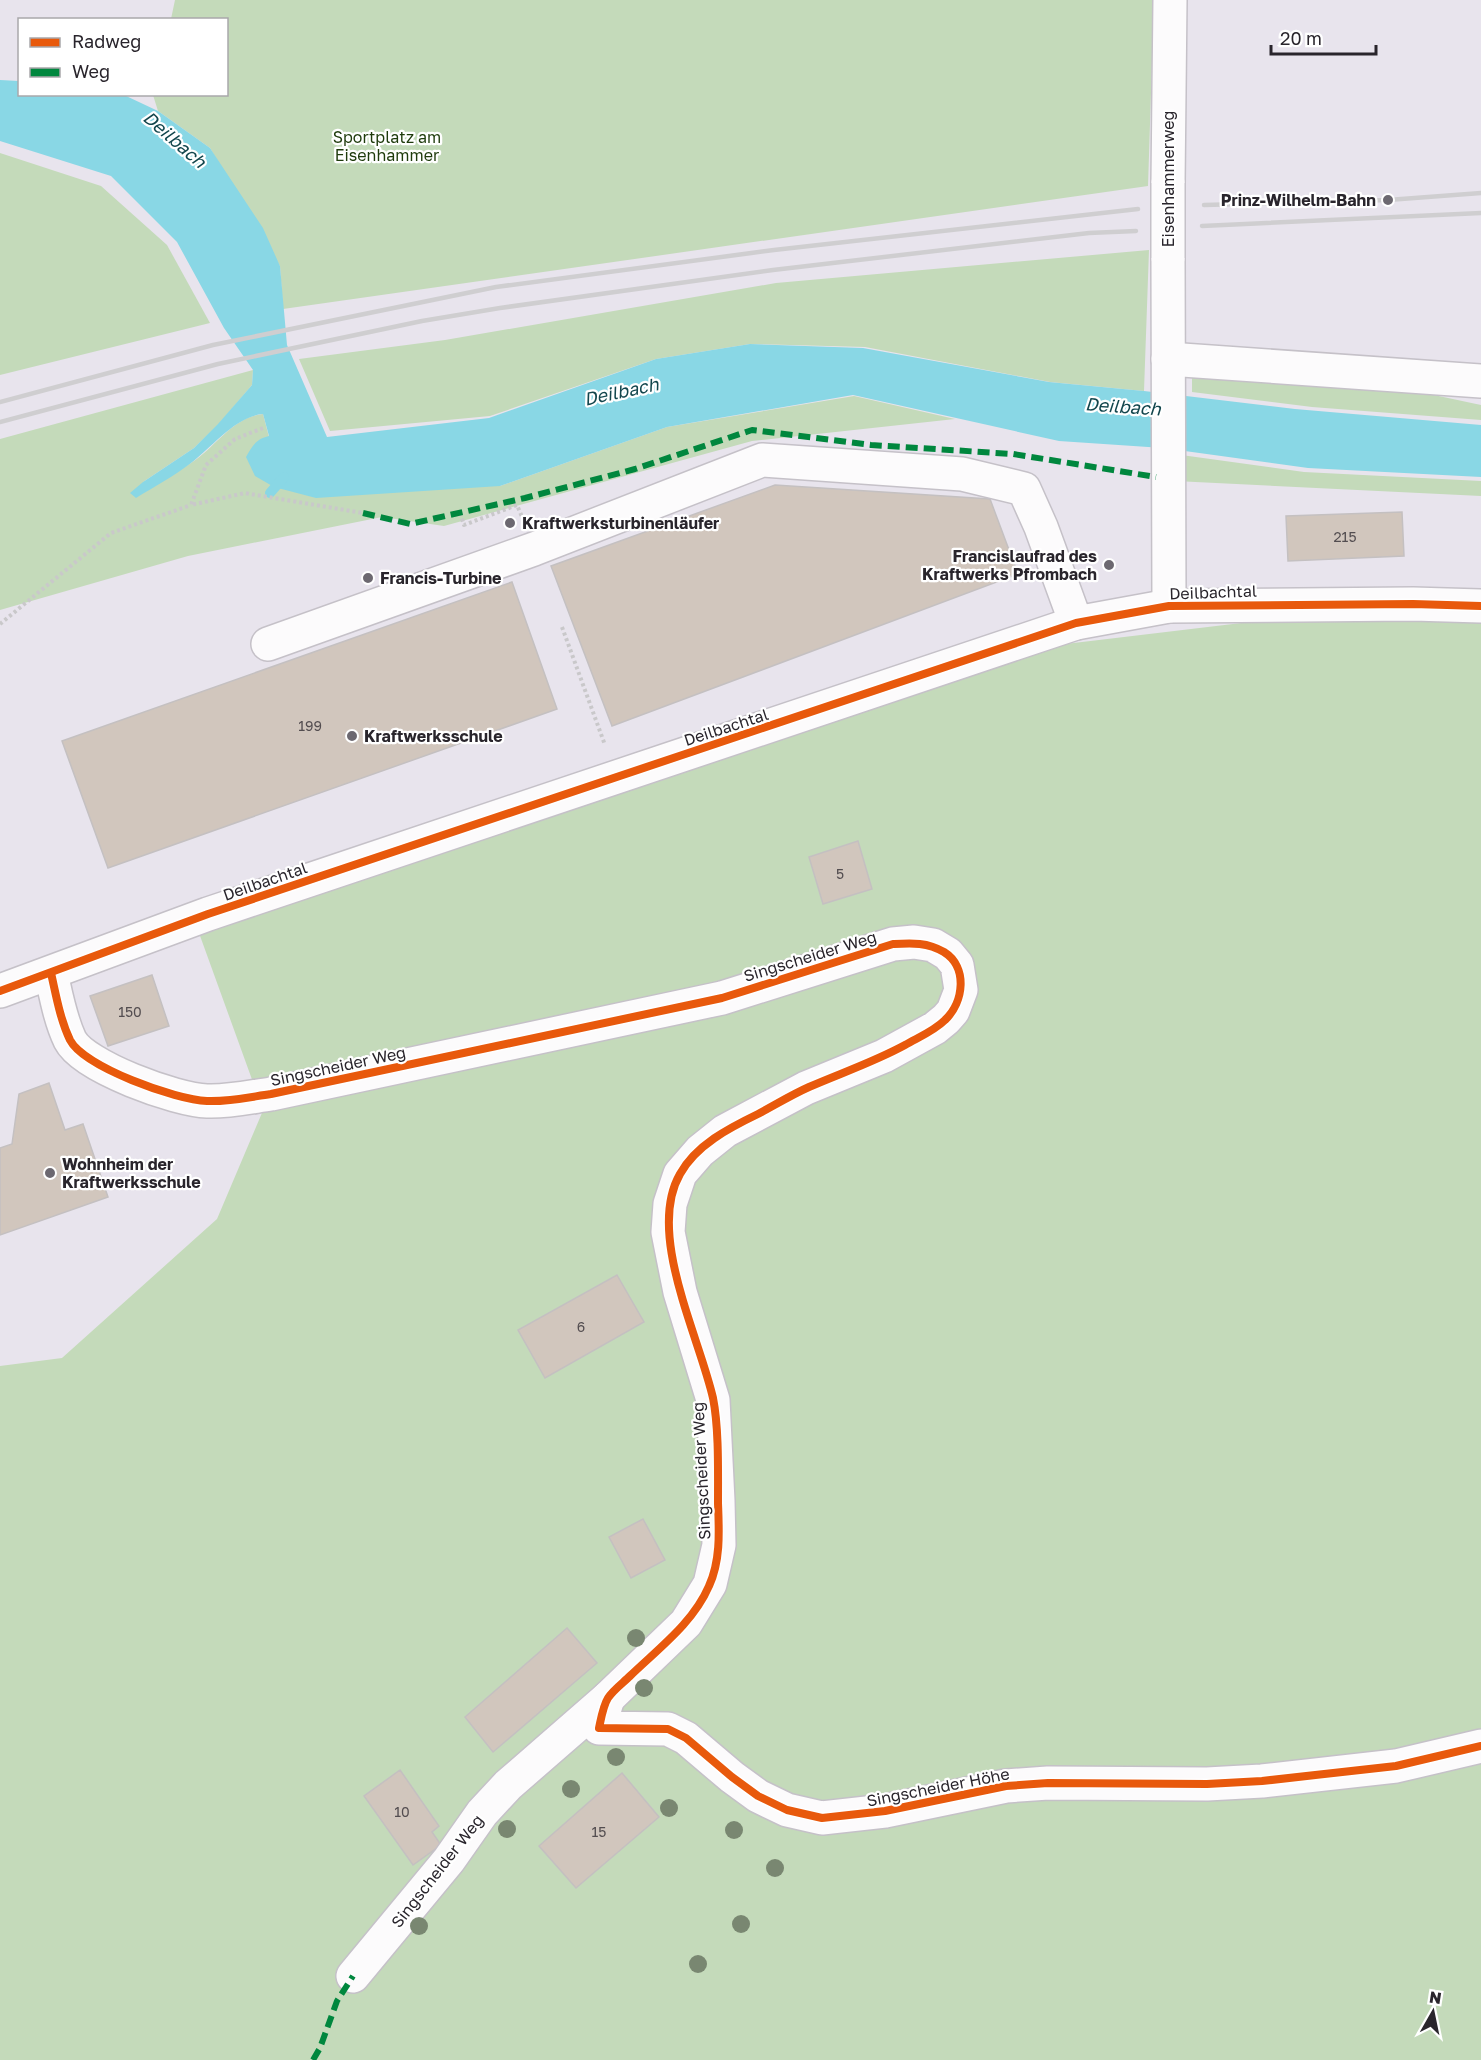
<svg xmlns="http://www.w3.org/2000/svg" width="1481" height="2060" viewBox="0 0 1481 2060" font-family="'Golos Text',sans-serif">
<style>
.green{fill:#c4daba}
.water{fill:#89d7e5}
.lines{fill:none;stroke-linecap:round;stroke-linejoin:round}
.stream{stroke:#89d7e5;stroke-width:10}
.building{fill:#d1c6bd;stroke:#c4c0c1;stroke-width:1.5}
.minor-casing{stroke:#c5c1c8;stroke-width:36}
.path{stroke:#c9c8ca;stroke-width:4;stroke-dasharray:3 3;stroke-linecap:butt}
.minor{stroke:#fcfbfc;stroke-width:33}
.rail{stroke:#cfced0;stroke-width:4.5}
.minor-bridge-casing{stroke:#c5c1c8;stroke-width:36;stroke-linecap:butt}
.minor-bridge{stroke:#fcfbfc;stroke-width:33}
.quiet{stroke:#00873e;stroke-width:6;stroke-dasharray:12 6;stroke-linecap:butt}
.cycleway-casing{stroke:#fff;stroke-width:11}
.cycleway{stroke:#e8590c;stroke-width:8}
.tree{fill:#798771}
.poi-dot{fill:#6c6870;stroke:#fff;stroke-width:2}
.labels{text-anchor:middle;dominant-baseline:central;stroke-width:4.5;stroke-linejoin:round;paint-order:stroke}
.number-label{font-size:14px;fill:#534d50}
.park-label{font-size:16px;fill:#1e3b0b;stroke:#fff}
.street-label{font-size:16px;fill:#29252c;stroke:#fff}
.poi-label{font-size:16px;font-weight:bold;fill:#29252c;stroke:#fff;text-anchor:start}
.water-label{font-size:18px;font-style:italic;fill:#12464d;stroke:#fff}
</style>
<rect width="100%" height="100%" fill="#e8e4ed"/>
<g class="green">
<polygon points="175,0 1154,0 1148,186 283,309 280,266 210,148 158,111 153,95 226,94 226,20 171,19"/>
<polygon points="0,153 101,186 167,245 210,323 0,375"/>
<polygon points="1149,250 1144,391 1050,382 865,347 750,344 656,359 490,416 330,431 299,359 445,340 776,283"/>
<polygon points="1192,357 1274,361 1481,405 1481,420 1312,407 1192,392"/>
<path d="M253,370L252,385L218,425L194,448L143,482C158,476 177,472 191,463C215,448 232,417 263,414L269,437L500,486L667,427L854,396L955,419L752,441L444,526L382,517L188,556L0,610V439Z"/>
<polygon points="1174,454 1304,472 1481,481 1481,496 1175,481"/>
<polygon points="1258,621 1481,622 1481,2060 0,2060 0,1366 62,1358 217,1219 270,1094 254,1085 199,933 363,877 654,783 1057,645"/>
</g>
<path class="water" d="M0,80L19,81L20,94L124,95L158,111L210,148L263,228L280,266L287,345L327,437L489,418L656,359L750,344L863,348L1049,382L1144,391L1295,409L1481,425V477L1308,468L1163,448L1059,441L853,395L667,427L500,486L316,498L274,487L255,476L246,457C252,446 256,439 269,436L263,414C236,416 212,447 191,463C174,476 154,487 136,498L130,493L143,482L194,448L218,424L252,385L253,370L224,328L177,242L111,176L0,141Z"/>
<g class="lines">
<polyline class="stream" points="270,493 284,477"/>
</g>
<g class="building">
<polygon points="775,485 990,499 1018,574 612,726 551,566"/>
<polygon points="1402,512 1404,556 1288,561 1286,516"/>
<polygon points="512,582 557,709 108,868 62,741"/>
<polygon points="858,841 872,889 823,904 809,857"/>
<polygon points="152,975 169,1026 108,1046 90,996"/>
<polygon points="49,1083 65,1130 83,1124 108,1197 0,1235 0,1148 12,1144 19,1094"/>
<polygon points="617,1275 644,1322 545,1378 518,1330"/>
<polygon points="643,1519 665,1560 631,1578 609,1537"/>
<polygon points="567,1628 597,1663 493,1752 465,1717"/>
<polygon points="400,1770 439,1826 432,1832 441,1845 413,1865 364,1796"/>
<polygon points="622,1773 659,1817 576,1888 539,1846"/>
</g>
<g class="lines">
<g class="minor-casing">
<g id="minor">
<polyline points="1168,183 1170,0"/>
<polyline points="1168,258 1169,606"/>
<polyline points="1168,359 1481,381"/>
<polyline points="268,644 534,549 762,460 962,474 1024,489 1041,527 1076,623"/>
<path d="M51,973C56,995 60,1019 70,1040C84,1067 176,1100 207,1101C228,1102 250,1097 271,1094L722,998L893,944L914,942L933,945L948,954L957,965L961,990L953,1011L946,1019L935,1028L884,1056L806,1088L725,1131L700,1151L680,1174L670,1204L668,1232L680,1292L713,1400L718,1501L719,1545L710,1584L686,1623L608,1698L508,1785L482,1813L449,1860L353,1976"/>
<polyline points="0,991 208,914 1076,623 1169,606 1413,604 1481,606"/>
<polyline points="608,1698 599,1728 668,1729 686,1738 732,1777 758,1796 787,1810 822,1818 885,1811 1006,1786 1048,1783 1207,1784 1262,1781 1396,1766 1481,1746"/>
</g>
</g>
<g class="path">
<polyline points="263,428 235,439 206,465 191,505 245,493 363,513"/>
<polyline points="460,513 464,525 517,505 522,517"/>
<polyline points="0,624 111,533 191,505"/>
<polyline points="562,627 605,745"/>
</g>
<use href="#minor" class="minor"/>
<g class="rail">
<polyline points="1204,205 1388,200 1481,193"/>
<polyline points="1202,226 1481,213"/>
<polyline points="0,402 213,345 496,287 774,250 1138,209"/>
<polyline points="0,422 218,364 422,321 500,308 773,270 1089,233 1136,231"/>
</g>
<g class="minor-bridge-casing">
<polyline id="minor-bridge" points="1168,258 1168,183"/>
</g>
<use href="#minor-bridge" class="minor-bridge"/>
<g class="quiet">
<polyline points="363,513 410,524 525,498 635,469 752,430 871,445 1013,454 1156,477"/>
<polyline points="313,2060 320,2048 337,2001 353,1976"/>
</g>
<g class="cycleway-casing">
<g id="cycleway">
<path d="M51,973C56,995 60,1019 70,1040C84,1067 176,1100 207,1101C228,1102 250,1097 271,1094L722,998L893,944C912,943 927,942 944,952C968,967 964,1002 945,1020C934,1031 919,1037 905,1045C874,1062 841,1073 809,1087C791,1095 775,1105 758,1114C729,1128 696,1145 680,1174C646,1233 699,1336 713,1398C719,1428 718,1471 718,1503C719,1530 721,1560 709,1586C693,1623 659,1648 630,1676C624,1682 613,1690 608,1698C603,1706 601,1719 599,1728L668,1729L686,1738L732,1777L758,1796L787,1810L822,1818L885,1811L1006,1786L1048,1783L1207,1784L1262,1781L1396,1766L1481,1746"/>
<polyline points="0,991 208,914 1076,623 1169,606 1413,604 1481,606"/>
</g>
</g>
<use href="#cycleway" class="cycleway"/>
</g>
<g class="tree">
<circle cx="636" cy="1638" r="9"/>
<circle cx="644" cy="1688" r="9"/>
<circle cx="616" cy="1757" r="9"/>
<circle cx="571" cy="1789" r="9"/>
<circle cx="669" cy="1808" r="9"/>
<circle cx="507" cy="1829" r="9"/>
<circle cx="734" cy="1830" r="9"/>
<circle cx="775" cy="1868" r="9"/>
<circle cx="741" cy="1924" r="9"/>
<circle cx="419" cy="1926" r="9"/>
<circle cx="698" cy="1964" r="9"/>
</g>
<g class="poi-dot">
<circle cx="1388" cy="200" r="6"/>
<circle cx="510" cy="523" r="6"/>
<circle cx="1109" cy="565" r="6"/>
<circle cx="368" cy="578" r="6"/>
<circle cx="352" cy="736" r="6"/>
<circle cx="50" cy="1173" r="6"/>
</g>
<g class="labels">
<g class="number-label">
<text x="1345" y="536">215</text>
<text x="310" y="725">199</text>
<text x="840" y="873">5</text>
<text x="130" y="1011">150</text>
<text x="581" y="1326">6</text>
<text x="402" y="1811">10</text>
<text x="599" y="1831">15</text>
</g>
<g class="park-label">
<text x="387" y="137">Sportplatz am<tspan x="387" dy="18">Eisenhammer</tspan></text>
</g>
<g class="street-label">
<text transform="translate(1168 179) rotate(-90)">Eisenhammerweg</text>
<text transform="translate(1213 592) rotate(-2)">Deilbachtal</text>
<text transform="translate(726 727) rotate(-18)">Deilbachtal</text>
<text transform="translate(265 881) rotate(-19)">Deilbachtal</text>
<text transform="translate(810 956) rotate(-17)">Singscheider Weg</text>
<text transform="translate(338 1066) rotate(-12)">Singscheider Weg</text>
<text transform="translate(701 1471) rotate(-93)">Singscheider Weg</text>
<text transform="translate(938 1787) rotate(-11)">Singscheider Höhe</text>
<text transform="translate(437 1871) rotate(-52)">Singscheider Weg</text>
</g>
<g class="poi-label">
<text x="1376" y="200" text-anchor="end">Prinz-Wilhelm-Bahn</text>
<text x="522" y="523">Kraftwerksturbinenläufer</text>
<text x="1097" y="556" text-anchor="end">Francislaufrad des<tspan x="1097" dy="18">Kraftwerks Pfrombach</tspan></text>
<text x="380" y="578">Francis-Turbine</text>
<text x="364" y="736">Kraftwerksschule</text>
<text x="62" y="1164">Wohnheim der<tspan x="62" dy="18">Kraftwerksschule</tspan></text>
</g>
<g class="water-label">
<text transform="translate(175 139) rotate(41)">Deilbach</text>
<text transform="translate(621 391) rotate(-12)">Deilbach</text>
<text transform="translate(1123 406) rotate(4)">Deilbach</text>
</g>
</g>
<rect x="18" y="18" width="210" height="78" fill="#ffffff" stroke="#a9a8ab" stroke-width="1.5"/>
<rect x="30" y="38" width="30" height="9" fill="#e8590c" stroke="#a9a8ab" stroke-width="1.5"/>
<text x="72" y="48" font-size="18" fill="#29252c">Radweg</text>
<rect x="30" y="68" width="30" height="9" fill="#00873e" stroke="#a9a8ab" stroke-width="1.5"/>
<text x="72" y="78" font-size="18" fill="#29252c">Weg</text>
<g transform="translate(1433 2012) rotate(9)" stroke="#ffffff" stroke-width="4.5" paint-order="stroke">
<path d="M0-4.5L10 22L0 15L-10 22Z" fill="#29252c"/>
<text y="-9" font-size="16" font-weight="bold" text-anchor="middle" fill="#29252c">N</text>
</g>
<path d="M1271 45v9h105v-9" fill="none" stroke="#29252c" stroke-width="3"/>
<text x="1280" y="45" font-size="18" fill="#29252c" stroke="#ffffff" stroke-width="4.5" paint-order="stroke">20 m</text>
</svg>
